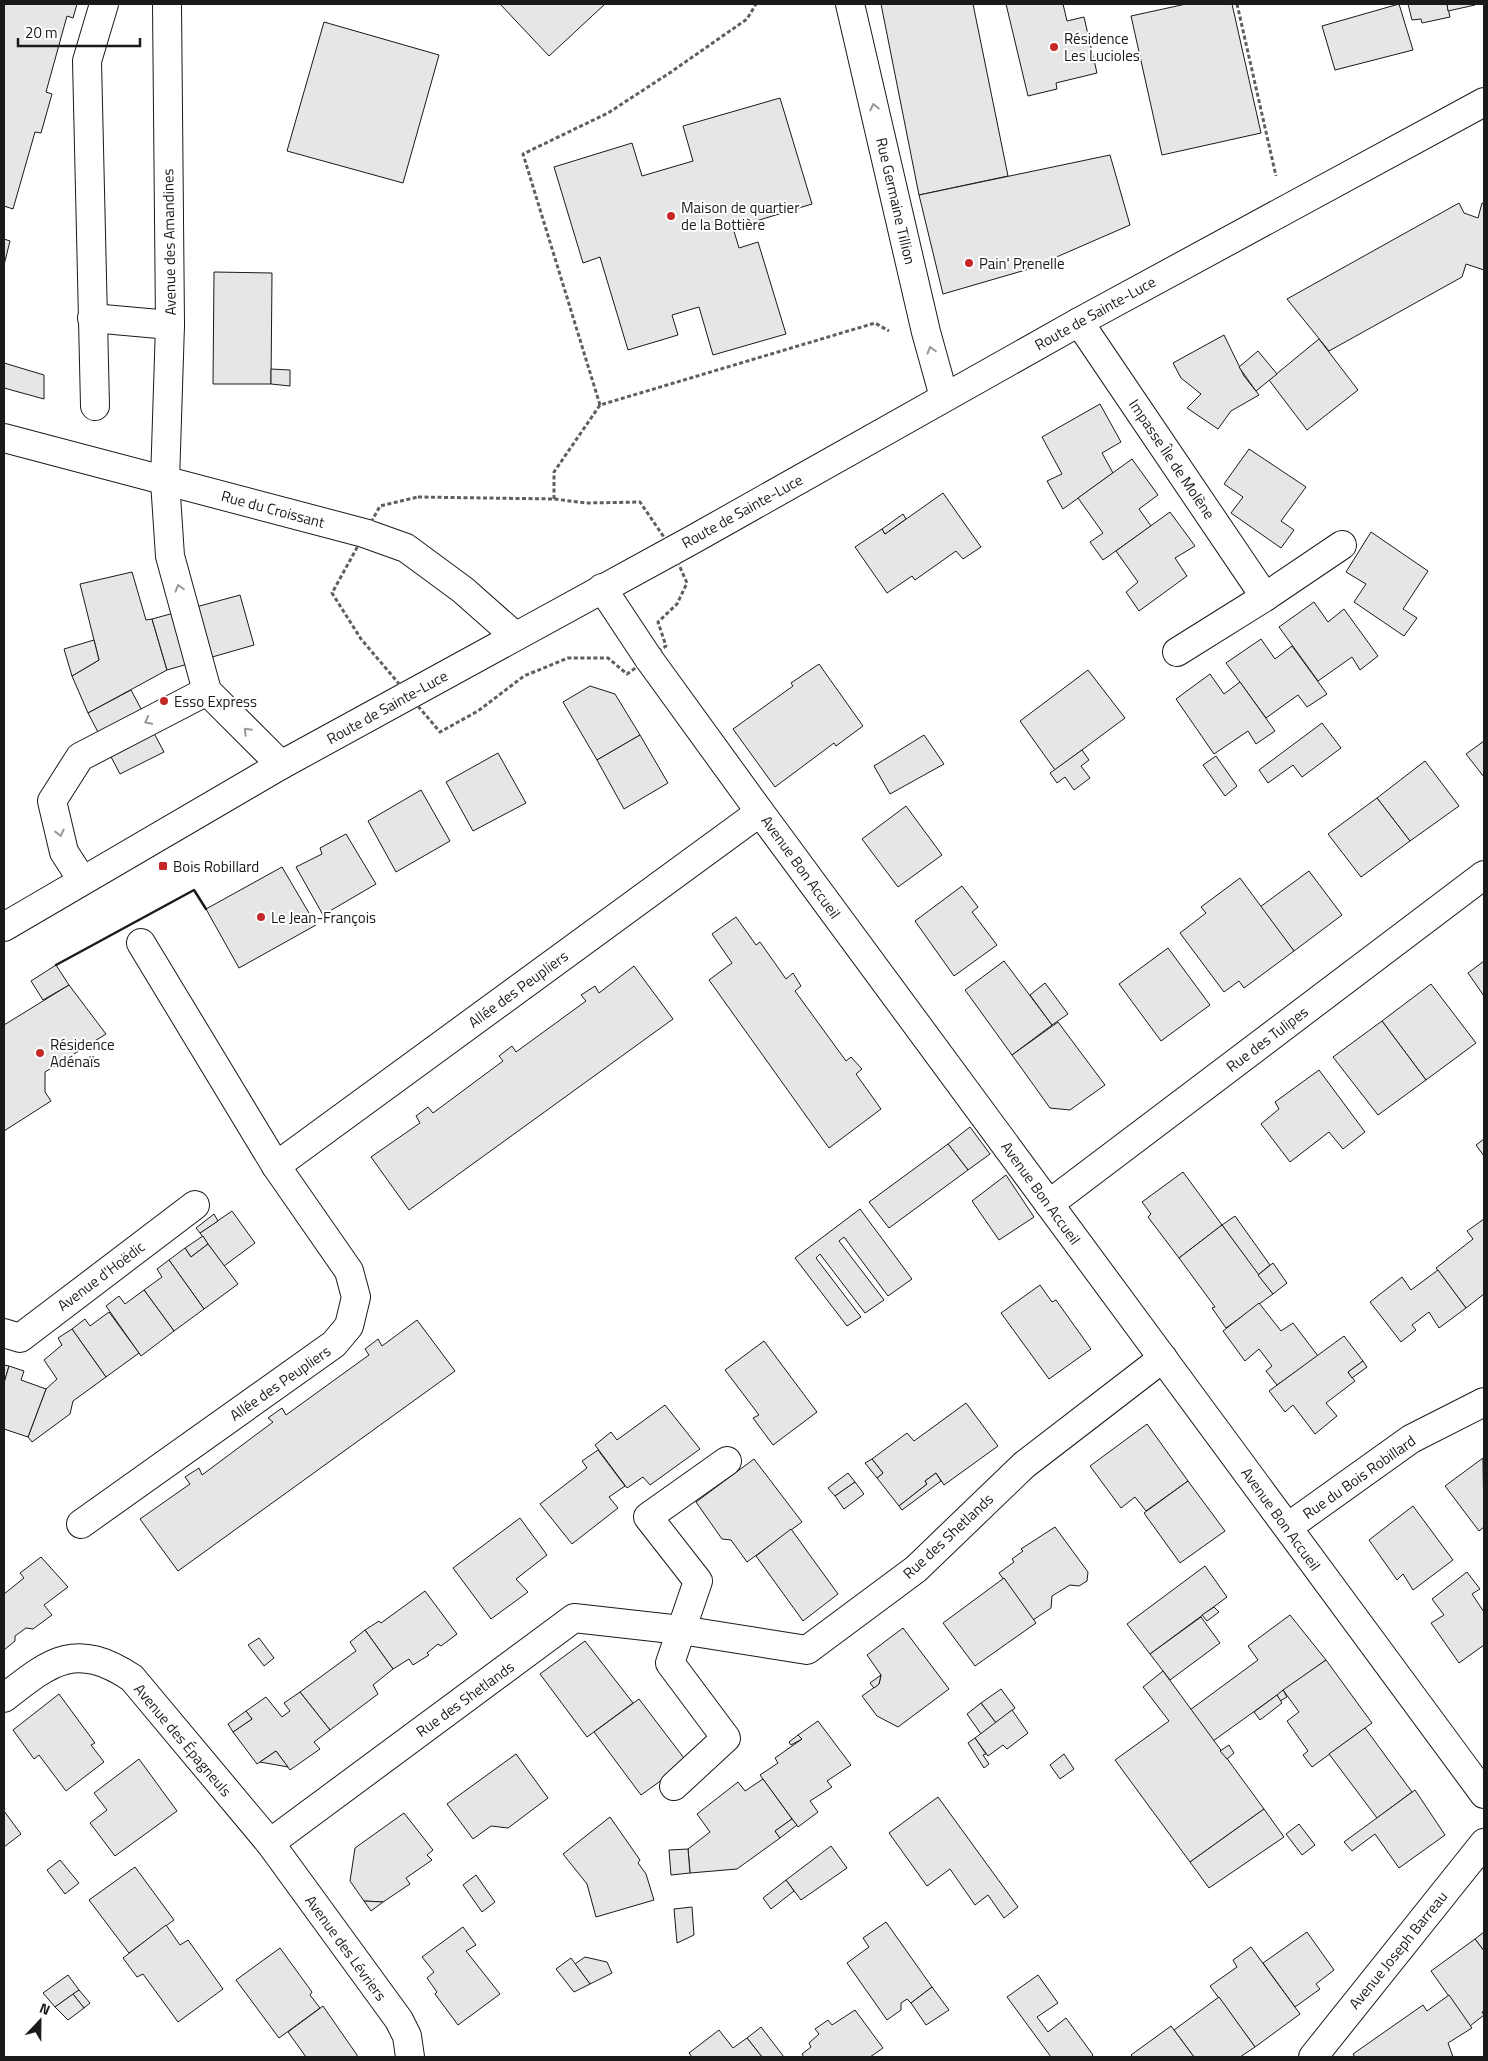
<svg xmlns="http://www.w3.org/2000/svg" width="1488" height="2061" viewBox="0 0 1488 2061" font-family="'Titillium Web',sans-serif">
<style>
.building{fill:#e6e6e6;stroke:#1a1a1a}
.lines{fill:none;stroke-linecap:round;stroke-linejoin:round}
.minor-casing{stroke:#1a1a1a;stroke-width:30}
.path{stroke:#5f5f5f;stroke-width:3;stroke-dasharray:4 2.5;stroke-linecap:butt}
.minor{stroke:#fff;stroke-width:28}
.wall{stroke:#1a1a1a;stroke-width:2.5}
.oneway{stroke:#989898}
.poi-dot{fill:#c62828;stroke:#fff;stroke-width:2}
.labels{text-anchor:middle;dominant-baseline:central;stroke-width:4;stroke-linejoin:round;paint-order:stroke}
.poi-label{font-size:15px;fill:#1a1a1a;stroke:#fff;text-anchor:start}
.street-label{font-size:15px;fill:#1a1a1a;stroke:#fff}
</style>
<rect width="100%" height="100%" fill="#fff"/>
<g class="building">
<polygon points="4,4 77,4 73,18 67,16 46,92 52,94 41,133 35,132 13,209 4,206"/>
<polygon points="500,4 605,4 549,56"/>
<polygon points="881,4 973,4 1008,176 919,195"/>
<polygon points="1006,4 1063,4 1067,21 1084,17 1097,73 1056,83 1057,89 1028,96"/>
<polygon points="1186,4 1232,4 1261,133 1162,155 1131,16"/>
<polygon points="1399,4 1413,50 1335,70 1322,26"/>
<polygon points="1408,4 1447,4 1450,17 1422,23 1421,19 1412,20"/>
<polygon points="1447,4 1475,4 1475,5 1448,11"/>
<polygon points="324,22 439,55 403,183 287,151"/>
<polygon points="780,98 812,204 733,228 739,248 758,242 786,334 713,355 699,307 672,315 678,335 628,350 600,257 583,263 554,167 632,143 642,176 693,161 683,126"/>
<polygon points="1110,155 1130,225 1029,269 943,294 919,195"/>
<polygon points="1459,203 1464,213 1478,218 1482,203 1484,204 1484,270 1466,264 1462,277 1329,351 1287,299"/>
<polygon points="4,239 10,241 4,265"/>
<polygon points="214,272 272,273 271,384 213,384"/>
<polygon points="1224,335 1244,376 1259,395 1231,411 1218,429 1187,408 1201,394 1181,378 1173,363"/>
<polygon points="1319,339 1358,390 1307,430 1269,380"/>
<polygon points="1258,351 1277,374 1256,391 1239,367"/>
<polygon points="4,363 44,375 44,399 4,388"/>
<polygon points="271,369 290,370 290,386 271,384"/>
<polygon points="1100,404 1121,442 1102,453 1113,473 1063,509 1047,481 1062,474 1042,437"/>
<polygon points="1249,449 1306,487 1281,521 1294,530 1281,548 1231,513 1243,497 1224,484"/>
<polygon points="1132,459 1158,495 1139,509 1151,526 1103,560 1090,542 1103,533 1078,498"/>
<polygon points="943,493 981,547 963,559 956,551 915,580 912,576 887,593 855,547 882,529 885,534"/>
<polygon points="1170,512 1195,546 1175,558 1187,576 1139,611 1126,592 1138,582 1116,551"/>
<polygon points="903,514 906,519 885,534 882,529"/>
<polygon points="1371,532 1428,571 1403,609 1417,618 1404,636 1354,602 1366,584 1346,572"/>
<polygon points="132,572 146,620 152,619 167,670 88,713 72,676 99,660 80,584"/>
<polygon points="240,595 254,645 167,670 152,619"/>
<polygon points="1314,602 1328,622 1344,609 1378,656 1360,670 1352,657 1318,681 1279,627"/>
<polygon points="1261,639 1275,659 1292,646 1327,694 1307,707 1298,695 1266,718 1226,663"/>
<polygon points="94,640 99,660 72,676 64,649"/>
<polygon points="819,664 863,726 836,746 834,743 775,787 733,729 793,686 791,683"/>
<polygon points="1088,670 1125,718 1055,770 1020,721"/>
<polygon points="1210,674 1224,694 1240,682 1275,731 1256,744 1248,731 1214,754 1176,699"/>
<polygon points="590,686 615,694 640,735 597,760 563,702"/>
<polygon points="131,690 164,752 120,774 88,713"/>
<polygon points="1322,723 1341,748 1302,777 1293,765 1268,783 1259,770"/>
<polygon points="640,735 668,783 624,809 597,760"/>
<polygon points="924,735 944,764 890,794 874,766"/>
<polygon points="1484,741 1484,777 1466,754"/>
<polygon points="1082,750 1089,760 1081,766 1090,778 1074,790 1065,777 1057,783 1050,773"/>
<polygon points="498,753 526,803 473,831 446,782"/>
<polygon points="1216,756 1237,786 1225,796 1203,765"/>
<polygon points="1425,761 1459,806 1410,841 1377,798"/>
<polygon points="421,790 450,841 396,872 368,821"/>
<polygon points="1377,798 1410,841 1361,877 1328,834"/>
<polygon points="906,806 942,855 898,887 862,839"/>
<polygon points="346,834 376,884 323,915 296,867 322,854 320,848"/>
<polygon points="282,867 316,925 239,968 206,909"/>
<polygon points="1309,871 1342,915 1294,951 1260,907"/>
<polygon points="1240,878 1294,951 1244,988 1239,981 1224,992 1180,933 1206,913 1201,907"/>
<polygon points="962,886 978,907 972,912 997,945 954,976 915,921"/>
<polygon points="736,917 756,945 760,942 786,979 793,973 801,986 795,991 846,1061 851,1057 862,1069 856,1074 881,1109 829,1148 709,980 732,963 712,934"/>
<polygon points="1168,948 1210,1005 1161,1041 1119,984"/>
<polygon points="1004,961 1052,1025 1012,1055 965,990"/>
<polygon points="1484,961 1484,996 1468,973"/>
<polygon points="56,965 69,985 43,1000 31,981"/>
<polygon points="634,966 673,1019 409,1210 371,1157 420,1123 416,1116 428,1107 433,1113 503,1061 499,1056 512,1046 516,1052 586,1001 581,995 595,986 599,993"/>
<polygon points="1045,983 1068,1014 1052,1025 1030,995"/>
<polygon points="1431,984 1476,1043 1426,1080 1382,1021"/>
<polygon points="69,985 106,1034 45,1072 45,1092 51,1101 4,1131 4,1025"/>
<polygon points="1382,1021 1426,1080 1378,1115 1333,1057"/>
<polygon points="1058,1022 1105,1085 1070,1110 1050,1108 1012,1055"/>
<polygon points="1319,1070 1365,1132 1343,1149 1329,1132 1290,1162 1261,1124 1279,1109 1275,1102"/>
<polygon points="970,1127 990,1154 968,1170 948,1144"/>
<polygon points="1484,1139 1484,1156 1476,1145"/>
<polygon points="948,1144 968,1170 889,1228 869,1202"/>
<polygon points="1183,1172 1222,1225 1179,1258 1148,1217 1151,1214 1142,1202"/>
<polygon points="1006,1175 1034,1217 999,1240 972,1201"/>
<polygon points="860,1209 912,1279 888,1296 844,1237 839,1241 884,1300 865,1313 820,1254 816,1258 861,1317 847,1326 795,1258"/>
<polygon points="232,1211 255,1243 224,1266 200,1233"/>
<polygon points="214,1214 218,1221 200,1233 196,1228"/>
<polygon points="1235,1216 1270,1265 1258,1275 1222,1225"/>
<polygon points="1484,1219 1484,1294 1466,1308 1436,1268 1473,1239 1467,1231"/>
<polygon points="1222,1225 1273,1294 1226,1328 1212,1308 1215,1307 1179,1258"/>
<polygon points="203,1236 208,1244 191,1257 185,1248"/>
<polygon points="208,1244 238,1284 204,1309 169,1260 185,1248 191,1257"/>
<polygon points="169,1260 204,1309 174,1331 144,1290 162,1277 157,1269"/>
<polygon points="1273,1263 1287,1283 1273,1294 1258,1275"/>
<polygon points="1438,1270 1466,1308 1439,1328 1429,1312 1412,1325 1416,1330 1401,1342 1370,1302 1402,1277 1411,1290"/>
<polygon points="1040,1285 1052,1302 1056,1300 1091,1349 1049,1379 1001,1313"/>
<polygon points="144,1290 174,1331 141,1356 106,1306 119,1296 125,1304"/>
<polygon points="1259,1303 1281,1331 1293,1323 1318,1356 1277,1385 1266,1371 1272,1366 1259,1349 1245,1361 1223,1331"/>
<polygon points="109,1312 139,1353 106,1377 72,1329 85,1319 90,1326"/>
<polygon points="417,1320 455,1371 178,1571 140,1519 190,1484 185,1477 199,1468 202,1475 273,1422 268,1418 282,1408 286,1415 369,1355 365,1349 378,1339 382,1346"/>
<polygon points="72,1329 106,1377 73,1401 70,1414 32,1442 28,1437 46,1389 57,1379 44,1360 62,1345 58,1338"/>
<polygon points="1344,1336 1363,1361 1348,1372 1355,1381 1326,1403 1337,1416 1315,1434 1293,1405 1285,1412 1269,1391"/>
<polygon points="764,1341 817,1412 773,1445 753,1418 759,1415 725,1370"/>
<polygon points="1363,1361 1367,1367 1352,1378 1348,1372"/>
<polygon points="4,1365 9,1366 4,1383"/>
<polygon points="9,1366 24,1371 21,1380 46,1389 28,1437 4,1429 4,1383"/>
<polygon points="966,1403 998,1446 944,1485 936,1473 925,1481 927,1484 899,1506 877,1478 883,1473 872,1459 907,1433 914,1441"/>
<polygon points="665,1405 700,1449 650,1485 643,1477 627,1488 595,1445 611,1432 617,1440"/>
<polygon points="1147,1424 1188,1481 1146,1511 1135,1497 1121,1508 1090,1466"/>
<polygon points="598,1450 625,1486 609,1497 618,1508 572,1544 540,1504 587,1468 582,1461"/>
<polygon points="1483,1458 1484,1527 1479,1531 1445,1486"/>
<polygon points="754,1459 802,1522 747,1562 731,1540 722,1539 696,1502"/>
<polygon points="872,1459 883,1473 877,1478 865,1463"/>
<polygon points="848,1473 855,1482 835,1496 828,1488"/>
<polygon points="936,1473 941,1481 902,1510 899,1506 927,1484 925,1481"/>
<polygon points="1188,1481 1225,1531 1180,1563 1144,1513"/>
<polygon points="855,1482 864,1494 844,1509 835,1496"/>
<polygon points="1413,1506 1453,1560 1413,1590 1403,1574 1397,1580 1369,1540"/>
<polygon points="520,1518 547,1555 516,1579 528,1592 491,1619 453,1568"/>
<polygon points="1055,1527 1088,1572 1087,1581 1079,1586 1070,1585 1052,1596 1051,1608 1033,1620 999,1573 1014,1562 1012,1559 1023,1551 1021,1549"/>
<polygon points="791,1529 838,1594 803,1621 756,1556"/>
<polygon points="41,1557 68,1587 44,1605 52,1615 33,1629 26,1628 15,1636 15,1641 4,1650 4,1594 24,1578 20,1573"/>
<polygon points="1205,1566 1227,1597 1150,1654 1127,1624"/>
<polygon points="1467,1572 1480,1589 1472,1594 1484,1612 1484,1645 1459,1663 1431,1623 1444,1615 1432,1599"/>
<polygon points="1004,1578 1036,1623 975,1666 943,1623"/>
<polygon points="425,1591 457,1634 441,1646 438,1644 427,1653 429,1655 413,1665 409,1659 393,1669 365,1630 379,1621 381,1623"/>
<polygon points="1214,1607 1219,1612 1207,1621 1202,1615"/>
<polygon points="1290,1615 1326,1660 1213,1741 1190,1710 1258,1660 1248,1646"/>
<polygon points="1201,1617 1220,1643 1170,1680 1150,1654"/>
<polygon points="903,1628 949,1689 898,1727 877,1716 862,1696 879,1684 881,1675 867,1655"/>
<polygon points="365,1630 393,1669 373,1685 378,1694 330,1730 300,1692 356,1651 350,1642"/>
<polygon points="259,1638 274,1658 264,1666 248,1645"/>
<polygon points="585,1641 633,1703 587,1737 540,1674"/>
<polygon points="1326,1660 1372,1723 1312,1767 1303,1755 1308,1751 1287,1721 1299,1712 1283,1690"/>
<polygon points="1163,1671 1264,1809 1190,1862 1115,1760 1169,1721 1143,1687"/>
<polygon points="881,1675 879,1684 874,1688 870,1683"/>
<polygon points="1001,1689 1015,1708 996,1723 981,1703"/>
<polygon points="1283,1690 1287,1697 1280,1701 1277,1695"/>
<polygon points="300,1692 330,1730 314,1742 320,1749 290,1770 276,1751 257,1764 233,1732 252,1719 246,1711 266,1697 282,1717 290,1711 284,1703"/>
<polygon points="59,1694 95,1743 91,1745 104,1762 66,1791 39,1755 34,1759 13,1730"/>
<polygon points="1277,1695 1282,1703 1260,1720 1254,1712"/>
<polygon points="639,1699 687,1762 641,1795 594,1732"/>
<polygon points="981,1703 996,1723 981,1734 967,1714"/>
<polygon points="1012,1710 1028,1733 1007,1749 1003,1745 988,1756 975,1738"/>
<polygon points="246,1711 252,1719 233,1732 228,1724"/>
<polygon points="818,1721 851,1765 827,1781 832,1787 810,1801 818,1812 798,1827 760,1775 778,1763 775,1758 802,1739 798,1735"/>
<polygon points="1365,1728 1412,1792 1377,1818 1329,1754"/>
<polygon points="798,1735 802,1739 791,1745 789,1742"/>
<polygon points="975,1738 986,1754 983,1755 989,1764 984,1768 968,1743"/>
<polygon points="1229,1745 1234,1753 1227,1759 1220,1751"/>
<polygon points="276,1751 288,1767 260,1762"/>
<polygon points="516,1754 548,1798 508,1828 491,1826 473,1839 447,1804"/>
<polygon points="1064,1754 1074,1769 1060,1779 1050,1765"/>
<polygon points="139,1759 177,1811 115,1856 90,1823 107,1810 94,1793"/>
<polygon points="763,1779 792,1819 775,1831 780,1838 737,1869 690,1873 688,1849 710,1832 697,1814 738,1782 745,1791"/>
<polygon points="1415,1790 1445,1835 1399,1868 1375,1834 1352,1851 1344,1842"/>
<polygon points="938,1797 1018,1907 1004,1918 988,1895 975,1905 950,1869 927,1886 889,1833"/>
<polygon points="1264,1809 1284,1837 1209,1888 1190,1862"/>
<polygon points="4,1811 21,1834 4,1847"/>
<polygon points="404,1813 433,1850 427,1855 432,1860 406,1878 410,1884 383,1902 364,1901 350,1881 355,1848"/>
<polygon points="610,1817 640,1860 638,1863 646,1874 654,1900 596,1917 587,1884 563,1854"/>
<polygon points="792,1819 797,1825 780,1838 775,1831"/>
<polygon points="1299,1824 1315,1845 1302,1855 1286,1834"/>
<polygon points="831,1846 847,1868 801,1900 786,1880"/>
<polygon points="688,1849 690,1873 671,1875 669,1850"/>
<polygon points="60,1860 79,1883 65,1894 47,1870"/>
<polygon points="135,1867 174,1920 129,1953 89,1900"/>
<polygon points="476,1875 495,1902 482,1912 463,1885"/>
<polygon points="786,1880 794,1891 771,1909 763,1898"/>
<polygon points="364,1901 383,1902 371,1911"/>
<polygon points="692,1907 694,1935 677,1943 674,1909"/>
<polygon points="886,1922 932,1987 911,2003 907,1999 901,2003 901,2010 887,2020 847,1963 869,1947 863,1938"/>
<polygon points="166,1925 180,1945 188,1940 223,1989 178,2022 143,1974 137,1977 123,1958"/>
<polygon points="463,1927 476,1945 466,1951 500,1994 458,2025 435,1994 437,1992 427,1978 434,1972 422,1957"/>
<polygon points="1307,1932 1334,1970 1316,1984 1320,1989 1295,2007 1263,1963"/>
<polygon points="1484,1932 1484,1951 1475,1939"/>
<polygon points="1475,1939 1484,1951 1484,2011 1482,2012 1484,2015 1470,2026 1431,1971"/>
<polygon points="1251,1947 1300,2014 1255,2047 1210,1986 1237,1967 1233,1960"/>
<polygon points="280,1948 312,1992 310,1995 320,2008 279,2038 236,1980"/>
<polygon points="585,1957 607,1962 612,1973 590,1984 575,1964"/>
<polygon points="571,1958 590,1984 574,1992 556,1969"/>
<polygon points="68,1975 79,1990 55,2007 43,1993"/>
<polygon points="1038,1975 1058,2003 1037,2017 1048,2032 1066,2018 1093,2055 1091,2057 1051,2057 1007,1997"/>
<polygon points="932,1987 949,2010 926,2025 911,2003"/>
<polygon points="79,1990 90,2003 84,2008 73,1994"/>
<polygon points="73,1994 84,2008 68,2020 55,2007"/>
<polygon points="1449,1995 1472,2028 1448,2043 1453,2057 1355,2057 1353,2054 1423,2005 1427,2011"/>
<polygon points="1219,1997 1255,2047 1240,2057 1194,2057 1174,2030"/>
<polygon points="323,2006 357,2055 357,2057 306,2057 288,2032"/>
<polygon points="855,2010 883,2048 870,2057 804,2057 802,2054 811,2047 809,2043 819,2034 815,2029 828,2020 832,2025"/>
<polygon points="1171,2026 1194,2057 1133,2057 1131,2055"/>
<polygon points="761,2027 784,2057 762,2057 747,2038"/>
<polygon points="719,2030 733,2048 747,2038 762,2057 692,2057 689,2053"/>
</g>
<g class="lines">
<g class="minor-casing">
<g id="minor">
<polyline points="167,4 170,325 165,481 170,556 207,691 281,765"/>
<polyline points="850,4 926,332 944,397"/>
<polyline points="92,318 170,325"/>
<polyline points="1079,322 1265,597 1342,545"/>
<polyline points="95,406 87,61 104,4"/>
<polyline points="4,438 364,533 406,548 463,590 515,636"/>
<polyline points="602,588 649,659 760,812 1484,1794"/>
<polyline points="1177,652 1265,597"/>
<polyline points="82,880 64,852 52,801 80,757 207,691"/>
<polyline points="4,927 281,765 692,540 1079,322 1484,102"/>
<polyline points="141,943 276,1166"/>
<polyline points="1049,1204 1484,875"/>
<polyline points="4,1333 20,1338 195,1205"/>
<polyline points="81,1524 334,1344 349,1326 356,1297 349,1271 276,1166 760,812"/>
<polyline points="1288,1527 1411,1439 1484,1402"/>
<path d="M4,1698C50,1662 75,1640 132,1678L270,1843L399,2020L407,2036L410,2057"/>
<polyline points="674,1786 726,1738 670,1663 698,1581 648,1517 727,1461"/>
<polyline points="270,1843 574,1618 681,1630 807,1650 916,1569 1024,1465 1163,1358"/>
<polyline points="1313,2057 1484,1843"/>
</g>
</g>
<g class="path">
<polyline points="1237,4 1276,176"/>
<polyline points="600,405 523,154 608,113 671,72 747,19 756,4"/>
<polygon points="418,497 554,499 586,503 640,502 672,549 687,583 677,604 658,622 666,646 627,674 608,658 568,658 524,676 478,711 440,732 361,639 332,593 380,506"/>
<polyline points="554,499 554,472 600,405 875,323 889,331"/>
</g>
<use href="#minor" class="minor"/>
<polyline class="wall" points="56,965 194,890 206,909"/>
</g>
<defs><path id="oneway-chevron" d="M-2-3.5L2.5 0L-2 3.5" fill="none" stroke-width="1.6" stroke-linecap="round" stroke-linejoin="round" transform="scale(1.25)"/></defs>
<g class="oneway">
<use href="#oneway-chevron" transform="translate(874 107) rotate(-103)"/>
<use href="#oneway-chevron" transform="translate(931 350) rotate(-106)"/>
<use href="#oneway-chevron" transform="translate(179 588) rotate(-106)"/>
<use href="#oneway-chevron" transform="translate(148 721) rotate(152)"/>
<use href="#oneway-chevron" transform="translate(247 731) rotate(-135)"/>
<use href="#oneway-chevron" transform="translate(60 833) rotate(76)"/>
</g>
<g class="poi-dot">
<circle cx="1054" cy="47" r="5"/>
<circle cx="671" cy="216" r="5"/>
<circle cx="969" cy="263" r="5"/>
<circle cx="164" cy="701" r="5"/>
<rect x="158" y="861" width="10" height="10" rx="2.5"/>
<circle cx="261" cy="917" r="5"/>
<circle cx="40" cy="1053" r="5"/>
</g>
<g class="labels">
<g class="poi-label">
<text x="1064" y="38">Résidence<tspan x="1064" dy="17">Les Lucioles</tspan></text>
<text x="681" y="207">Maison de quartier<tspan x="681" dy="17">de la Bottière</tspan></text>
<text x="979" y="263">Pain' Prenelle</text>
<text x="174" y="701">Esso Express</text>
<text x="173" y="866">Bois Robillard</text>
<text x="271" y="917">Le Jean-François</text>
<text x="50" y="1044">Résidence<tspan x="50" dy="17">Adénaïs</tspan></text>
</g>
<g class="street-label">
<text transform="translate(896 201) rotate(77)">Rue Germaine Tillion</text>
<text transform="translate(169 242) rotate(-91)">Avenue des Amandines</text>
<text transform="translate(1095 313) rotate(-29)">Route de Sainte-Luce</text>
<text transform="translate(1172 459) rotate(56)">Impasse Île de Molène</text>
<text transform="translate(273 509) rotate(15)">Rue du Croissant</text>
<text transform="translate(742 511) rotate(-29)">Route de Sainte-Luce</text>
<text transform="translate(387 707) rotate(-29)">Route de Sainte-Luce</text>
<text transform="translate(801 867) rotate(54)">Avenue Bon Accueil</text>
<text transform="translate(518 989) rotate(-36)">Allée des Peupliers</text>
<text transform="translate(1267 1039) rotate(-37)">Rue des Tulipes</text>
<text transform="translate(1041 1193) rotate(54)">Avenue Bon Accueil</text>
<text transform="translate(101 1276) rotate(-37)">Avenue d'Hoëdic</text>
<text transform="translate(280 1383) rotate(-35)">Allée des Peupliers</text>
<text transform="translate(1359 1477) rotate(-35)">Rue du Bois Robillard</text>
<text transform="translate(1281 1519) rotate(54)">Avenue Bon Accueil</text>
<text transform="translate(948 1536) rotate(-43)">Rue des Shetlands</text>
<text transform="translate(465 1699) rotate(-36)">Rue des Shetlands</text>
<text transform="translate(183 1740) rotate(50)">Avenue des Épagneuls</text>
<text transform="translate(346 1948) rotate(54)">Avenue des Lévriers</text>
<text transform="translate(1398 1950) rotate(-51)">Avenue Joseph Barreau</text>
</g>
</g>
<rect width="1488" height="2061" fill="none" stroke="#1a1a1a" stroke-width="10"/>
<g transform="translate(40 2021) rotate(22)" stroke="#ffffff" stroke-width="4" paint-order="stroke">
<path d="M0-4L9 19L0 12L-9 19Z" fill="#1a1a1a"/>
<text y="-8" font-size="14" font-weight="bold" text-anchor="middle" fill="#1a1a1a">N</text>
</g>
<path d="M18 38v8h122v-8" fill="none" stroke="#1a1a1a" stroke-width="2.5"/>
<text x="25" y="38" font-size="15" fill="#1a1a1a" stroke="#ffffff" stroke-width="4" paint-order="stroke">20 m</text>
</svg>
